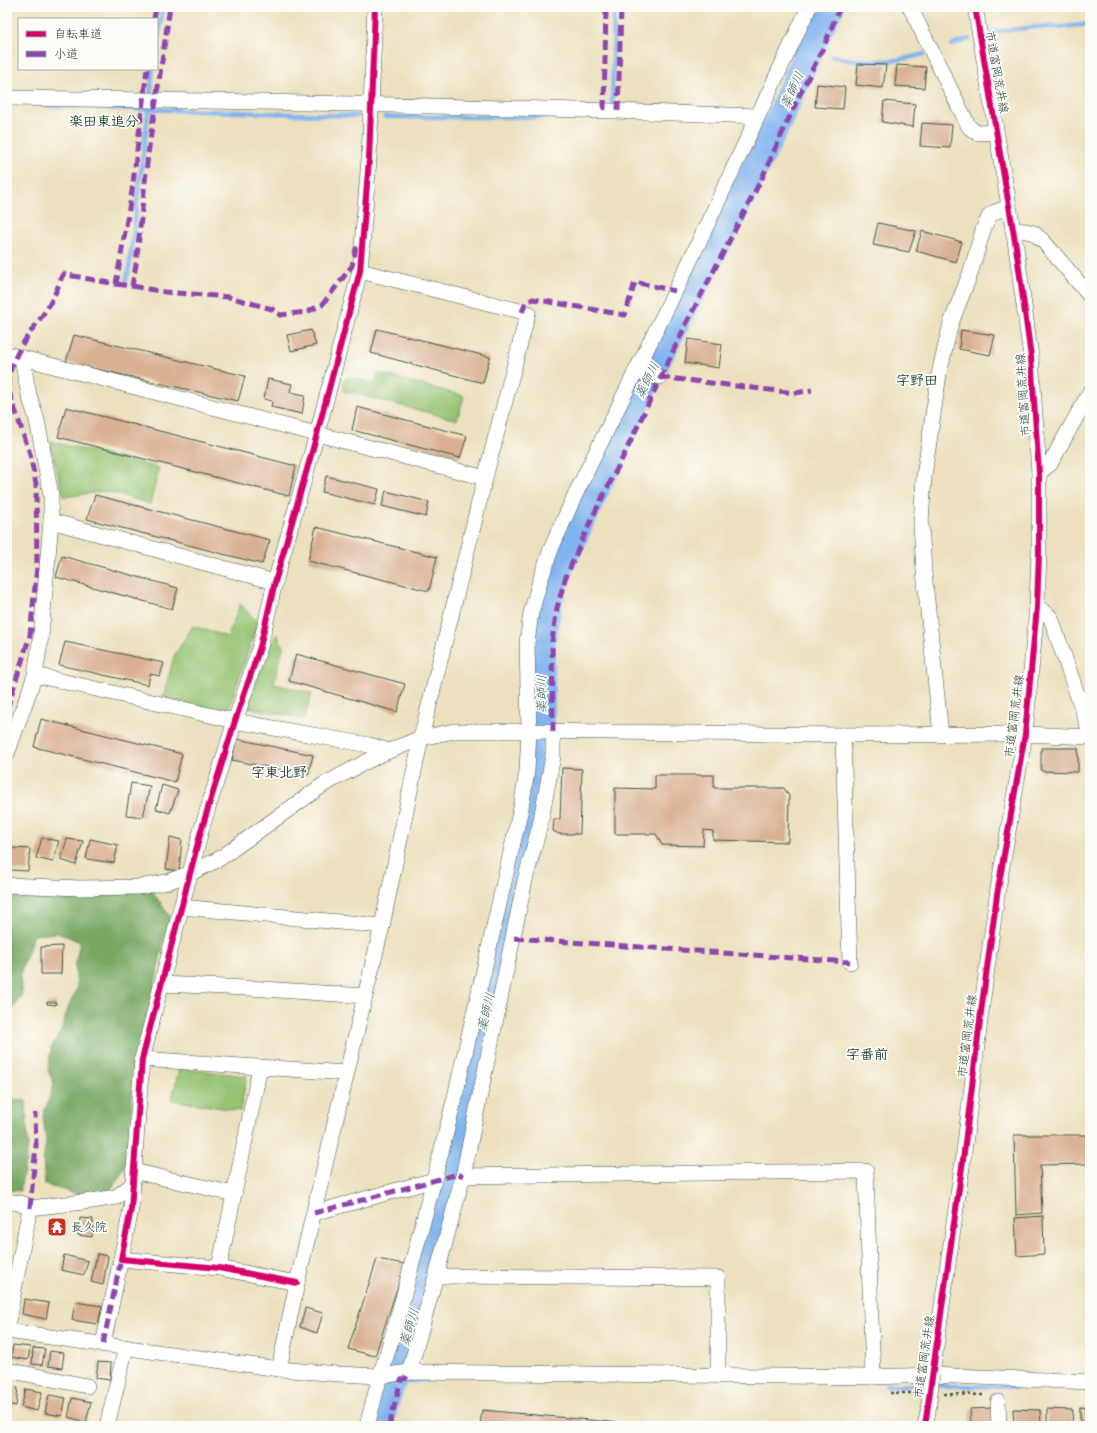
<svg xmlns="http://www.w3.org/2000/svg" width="1097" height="1433" viewBox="0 0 1097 1433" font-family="Sriracha,'Klee One',sans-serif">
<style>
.green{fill:#95c372;stroke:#5a8053}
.forest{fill:#78a964;stroke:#4c734c}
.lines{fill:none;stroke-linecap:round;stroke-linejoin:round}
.stream{stroke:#81b4ee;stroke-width:4.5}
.river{stroke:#81b4ee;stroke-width:28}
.building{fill:#d9b092}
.minor-casing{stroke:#3e5549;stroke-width:16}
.path{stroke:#3e5549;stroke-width:2.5;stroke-dasharray:3 3;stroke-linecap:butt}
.minor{stroke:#fff;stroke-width:15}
.minor-bridge-casing{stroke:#3e5549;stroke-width:16;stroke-linecap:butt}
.minor-bridge{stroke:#fff;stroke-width:15}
.quiet{stroke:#8e44ad;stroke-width:5;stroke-dasharray:10 5;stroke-linecap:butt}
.cycleway-casing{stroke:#fdfcf7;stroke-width:8}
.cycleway{stroke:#d6006c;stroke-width:6}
.labels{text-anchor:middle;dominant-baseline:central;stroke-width:3.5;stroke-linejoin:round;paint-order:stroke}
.street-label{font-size:12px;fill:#1f3d34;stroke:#fdfcf7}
.poi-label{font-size:12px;fill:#1f3d34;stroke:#fdfcf7;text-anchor:start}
.water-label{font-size:13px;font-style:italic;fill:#3c616c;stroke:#fdfcf7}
.quarter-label{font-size:14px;font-weight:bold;fill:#1f3d34;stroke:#fdfcf7}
</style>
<rect width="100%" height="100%" fill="#fdfcf7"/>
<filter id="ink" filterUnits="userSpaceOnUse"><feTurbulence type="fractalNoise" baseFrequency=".025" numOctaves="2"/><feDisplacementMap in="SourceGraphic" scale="8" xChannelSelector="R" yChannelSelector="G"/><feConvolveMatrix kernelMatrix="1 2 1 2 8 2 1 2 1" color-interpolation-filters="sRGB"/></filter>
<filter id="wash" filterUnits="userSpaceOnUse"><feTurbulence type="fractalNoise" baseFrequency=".012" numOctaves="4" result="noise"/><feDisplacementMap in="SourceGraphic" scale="16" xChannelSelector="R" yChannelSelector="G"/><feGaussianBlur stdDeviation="0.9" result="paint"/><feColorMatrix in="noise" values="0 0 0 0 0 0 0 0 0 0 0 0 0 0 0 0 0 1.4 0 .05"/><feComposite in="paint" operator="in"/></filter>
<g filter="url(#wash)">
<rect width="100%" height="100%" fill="#ece0be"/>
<g class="green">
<polygon points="378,373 464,396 457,420 344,391 343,381 349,377 376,384"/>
<polygon points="49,441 159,468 150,504 106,491 64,497"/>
<polygon points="240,604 258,622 227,714 163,698 174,656 193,626 228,637"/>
<polygon points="277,634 283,647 274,684 312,693 304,719 248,707 265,653"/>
<polygon points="179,1068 247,1076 240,1111 172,1100"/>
</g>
<g class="forest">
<polygon points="152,891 171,918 164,940 148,1015 133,1075 129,1161 108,1194 81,1195 45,1185 43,1161 46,1142 43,1116 54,1084 48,1070 51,1048 60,1033 69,1006 77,988 75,964 80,942 59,933 34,935 20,974 22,995 7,1017 7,892 92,895"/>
<polygon points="7,1050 10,1067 8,1098 26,1101 28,1147 20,1191 7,1190"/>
</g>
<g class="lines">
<g class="stream">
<polyline points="992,32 1035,27 1064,27 1090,24"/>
<polyline points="952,45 969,39"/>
<polyline points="157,46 163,7"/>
<polyline points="810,47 817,50"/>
<path d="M832,56C859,64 898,62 924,54"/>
<polyline points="150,97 153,69"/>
<polyline points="47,106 357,116"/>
<polyline points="612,109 614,7"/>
<polyline points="385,117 576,117"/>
<polyline points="126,281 129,268 149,106"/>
<polyline points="408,1382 428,1379"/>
<polyline points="391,1385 392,1385"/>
<polyline points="886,1385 1034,1387"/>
</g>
<polyline class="river" points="379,1426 385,1402 406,1342 430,1251 461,1123 516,876 533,808 539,777 541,751 541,646 549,598 557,572 643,388 674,326 730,218 783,111 810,47 830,7"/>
</g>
<g id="blocks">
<g class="building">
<polygon points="858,64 886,65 883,88 856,85"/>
<polygon points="897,65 926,67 924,88 895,86"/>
<polygon points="817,84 845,87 843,109 815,107"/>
<polygon points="884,101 915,104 913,127 882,122"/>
<polygon points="922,123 952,125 950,148 920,146"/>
<polygon points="878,223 916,231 909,252 873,245"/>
<polygon points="922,231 962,242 956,262 916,251"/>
<polygon points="377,329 490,357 483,383 371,353"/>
<polygon points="311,330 316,345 291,351 287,335"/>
<polygon points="961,330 995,335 990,355 959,349"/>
<polygon points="74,335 245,376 238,401 66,362"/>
<polygon points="688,339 722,344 719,368 685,363"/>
<polygon points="268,379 292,384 290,392 305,395 302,414 271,407 272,401 264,399"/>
<polygon points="66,407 296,466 289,496 58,437"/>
<polygon points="357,407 467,436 460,458 352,430"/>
<polygon points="326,476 379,489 375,505 322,492"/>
<polygon points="386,491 429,502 426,517 382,506"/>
<polygon points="95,495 270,540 262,564 87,519"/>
<polygon points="316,527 437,557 429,591 308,561"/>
<polygon points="62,556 178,588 172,609 56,577"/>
<polygon points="65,642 164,663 160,676 150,674 148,685 59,665"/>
<polygon points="296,654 405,684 397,712 289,681"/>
<polygon points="41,719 182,754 175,782 34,747"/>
<polygon points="237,739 313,755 308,775 232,760"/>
<polygon points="1041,748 1078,748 1078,772 1041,771"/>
<polygon points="562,768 582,769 580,834 559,834 553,831 554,819 560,819"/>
<polygon points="655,775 714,775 714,788 784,788 789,796 788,842 713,840 713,831 704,830 703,846 662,845 656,834 615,834 615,788 655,789"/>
<polygon points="131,783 150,786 143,817 126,815"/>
<polygon points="162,785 178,790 170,813 156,809"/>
<polygon points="170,837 182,840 179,871 166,869"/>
<polygon points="42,838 59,841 53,862 36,858"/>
<polygon points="67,839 83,841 76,865 61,860"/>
<polygon points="90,839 118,845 114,863 86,859"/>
<polygon points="12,848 30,849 28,871 10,870"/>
<polygon points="62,946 61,974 41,974 41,947"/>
<polygon points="47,1002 56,1002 56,1005 47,1004"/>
<polygon points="7,1043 12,1044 10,1056 7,1056"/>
<polygon points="1014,1135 1090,1135 1090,1164 1040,1165 1042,1213 1016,1215"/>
<polygon points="1043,1216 1044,1254 1017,1256 1015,1218"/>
<polygon points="80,1218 93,1219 92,1237 78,1235"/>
<polygon points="97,1254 108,1256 103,1285 91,1282"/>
<polygon points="64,1255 88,1261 84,1275 61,1270"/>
<polygon points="377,1259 405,1264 375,1356 348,1349"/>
<polygon points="24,1299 49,1303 46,1319 22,1314"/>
<polygon points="75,1302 102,1306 98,1324 72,1320"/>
<polygon points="305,1308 323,1313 317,1333 300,1327"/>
<polygon points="13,1345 30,1347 28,1360 11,1357"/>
<polygon points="33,1348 45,1349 42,1365 32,1364"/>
<polygon points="50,1351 64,1353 62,1368 48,1366"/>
<polygon points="98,1362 111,1363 110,1380 96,1378"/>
<polygon points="7,1386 18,1388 16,1406 7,1404"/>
<polygon points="26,1389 42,1392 37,1411 21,1407"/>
<polygon points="49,1395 66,1398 62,1416 45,1413"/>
<polygon points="72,1398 91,1402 86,1422 68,1417"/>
<polygon points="1080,1407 1090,1408 1090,1423 1080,1422"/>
<polygon points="992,1408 992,1426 971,1426 970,1409"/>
<polygon points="1013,1409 1040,1410 1041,1426 1014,1426"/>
<polygon points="1047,1409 1073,1410 1072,1426 1047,1425"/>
<polygon points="482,1410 643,1425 643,1426 480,1426"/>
</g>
</g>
</g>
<g filter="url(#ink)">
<use href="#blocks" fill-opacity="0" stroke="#3e5549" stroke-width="1"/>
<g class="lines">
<g class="minor-casing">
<g id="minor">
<polyline points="910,7 969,127 977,133 996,132"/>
<path d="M7,98C257,101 508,107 758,116"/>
<polyline points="1013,230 1026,231 1034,233 1044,242 1090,296"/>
<polyline points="360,271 528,313 485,478 421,738 382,926 365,996"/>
<polyline points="7,354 383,451 485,478"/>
<polyline points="635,372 660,377"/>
<polyline points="1039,473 1050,464 1090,392"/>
<polyline points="51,521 275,582"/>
<polyline points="1037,607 1047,614 1051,618 1090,732"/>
<polyline points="35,675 235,721 369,745 389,751"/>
<polyline points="843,735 850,962"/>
<polyline points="941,735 924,572 921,524 924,476 939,374 951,323 970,274 984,227 990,215 995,212 1009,207"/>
<polyline points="7,754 35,675 41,636 51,521 51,495 37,420 29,395 22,358"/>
<polyline points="7,885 80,888 138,887 167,882 191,873 219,859 323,785 379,755 421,738 454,731 529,731 843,735 1025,734 1090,737"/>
<polyline points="181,907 382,926"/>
<polyline points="162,984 264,989 365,996 297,1283 279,1369"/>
<polyline points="142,1059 346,1073"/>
<polyline points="133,1171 234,1194"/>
<polyline points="463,1176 866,1171 873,1377"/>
<polyline points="7,1201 24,1204 30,1208 92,1201 116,1197 132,1185"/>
<polyline points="314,1213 434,1180"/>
<polyline points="219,1268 260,1067"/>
<polyline points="436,1276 718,1278 718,1375"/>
<polyline points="297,1283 219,1268 121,1259 131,1209 142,1059 201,831 235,721 260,647 275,582 317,434 360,271 369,159 375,7"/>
<polyline points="7,1326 30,1208"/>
<polyline points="7,1331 279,1369 338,1374 380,1376 409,1372 873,1377 932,1375 1090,1382"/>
<polyline points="103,1344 121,1259"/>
<polyline points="7,1370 87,1386"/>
<polyline points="409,1372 436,1276 463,1176 525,880 540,825 553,756 553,732"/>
<polyline points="932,1375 963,1160 981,1012 997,895 1025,734 1037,607 1039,553 1039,473 1031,357 1016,247 975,7"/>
<polyline points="998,1402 999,1426"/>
<polyline points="107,1426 126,1347"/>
<polyline points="367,1426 380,1376 396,1324 434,1180 454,1101 521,808 527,771 529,731 527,643 531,613 540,581 551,549 575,495 689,263 809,7"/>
<polyline points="925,1426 928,1412"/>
</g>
</g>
<g class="path">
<polyline points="890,1393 915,1393"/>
<polyline points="944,1394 985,1395"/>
</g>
<use href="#minor" class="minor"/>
<g class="minor-bridge-casing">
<polyline id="minor-bridge" points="928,1412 932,1375"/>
</g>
<use href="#minor-bridge" class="minor-bridge"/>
<g class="quiet">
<polyline points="154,19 156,7"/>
<polyline points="604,110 606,7"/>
<polyline points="618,111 621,7"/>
<polyline points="116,284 132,286 136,265 148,154 170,7"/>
<polyline points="132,286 165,292 229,297 272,309 280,315 306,312 322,305 352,266 356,249 363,244"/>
<polyline points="522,312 526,302 533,299 625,315 635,282 675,291"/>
<polyline points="660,377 795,393 812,390"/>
<path d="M7,709L30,635L37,567L36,484L30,454L8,389C7,358 32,332 48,307C54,297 59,285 63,274L116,284L132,191L147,69"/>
<polyline points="553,732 552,641 557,608 565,579 591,520 625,453 686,324 762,178 798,98 824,46 840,7"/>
<polyline points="514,938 850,962"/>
<polyline points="30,1208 36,1146 35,1113"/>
<polyline points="314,1213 458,1174 463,1176"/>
<polyline points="103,1344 121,1259"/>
<polyline points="389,1426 401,1380 406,1378 409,1372"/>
</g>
<g class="cycleway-casing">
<g id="cycleway">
<polyline points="297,1283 219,1268 121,1259 131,1209 142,1059 201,831 235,721 260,647 275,582 317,434 360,271 369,159 375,7"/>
<polyline points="925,1426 963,1160 981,1012 997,895 1025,734 1037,607 1039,553 1039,473 1031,357 1016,247 975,7"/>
</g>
</g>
<use href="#cycleway" class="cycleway"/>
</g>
</g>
<defs>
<g id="temple-square" transform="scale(1)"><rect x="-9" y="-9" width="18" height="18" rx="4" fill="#c8321e" stroke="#fdfcf7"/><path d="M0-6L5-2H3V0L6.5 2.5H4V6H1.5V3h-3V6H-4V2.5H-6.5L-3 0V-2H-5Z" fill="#fff"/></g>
</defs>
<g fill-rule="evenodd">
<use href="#temple-square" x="57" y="1227"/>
</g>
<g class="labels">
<g class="street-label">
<text transform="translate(997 72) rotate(80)">市道富岡荒井線</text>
<text transform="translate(1023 395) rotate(-94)">市道富岡荒井線</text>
<text transform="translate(1014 716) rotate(-83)">市道富岡荒井線</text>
<text transform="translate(967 1036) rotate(-83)">市道富岡荒井線</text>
<text transform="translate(924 1357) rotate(-82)">市道富岡荒井線</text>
</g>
<g class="poi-label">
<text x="71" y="1227">長久院</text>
</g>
<g class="water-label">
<text transform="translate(792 90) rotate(-66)">薬師川</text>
<text transform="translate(647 380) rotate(-64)">薬師川</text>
<text transform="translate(541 694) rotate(-90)">薬師川</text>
<text transform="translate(486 1012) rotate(-77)">薬師川</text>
<text transform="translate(409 1327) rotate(-74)">薬師川</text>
</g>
<g class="quarter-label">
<text x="104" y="121">楽田東追分</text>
<text x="917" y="380">字野田</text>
<text x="279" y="772">字東北野</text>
<text x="867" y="1054">字番前</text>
</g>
</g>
<rect width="1097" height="1433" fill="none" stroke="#fdfcf7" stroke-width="24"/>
<rect x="18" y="18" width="140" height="52" fill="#fdfcf7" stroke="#a4b0a9"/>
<rect x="26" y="31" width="20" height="6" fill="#d6006c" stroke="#a4b0a9"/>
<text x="54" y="38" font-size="12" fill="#1f3d34">自転車道</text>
<rect x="26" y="51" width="20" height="6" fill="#8e44ad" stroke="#a4b0a9"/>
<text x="54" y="58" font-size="12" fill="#1f3d34">小道</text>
</svg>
